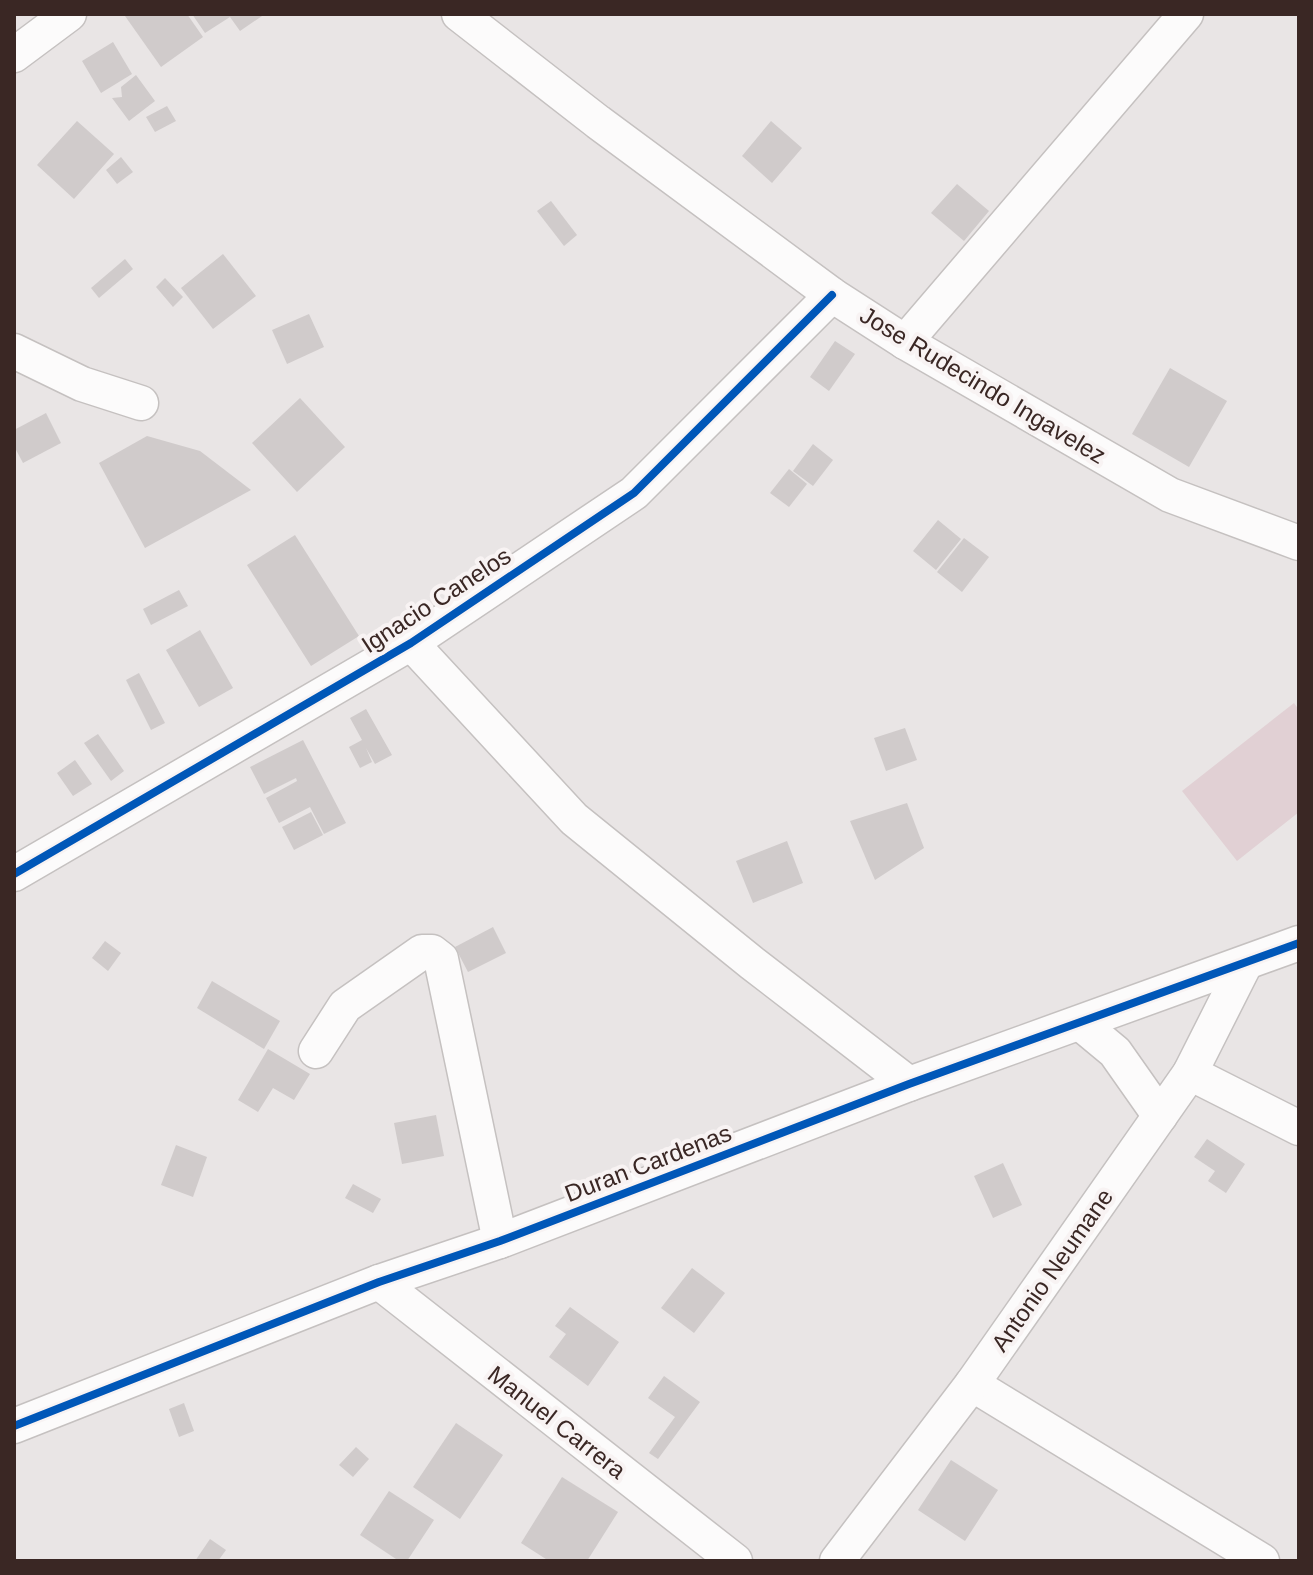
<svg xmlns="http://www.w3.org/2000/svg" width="1313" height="1575" viewBox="0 0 1313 1575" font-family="Helvetica,sans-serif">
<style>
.green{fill:#e1d0d4}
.building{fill:#d0cbcb}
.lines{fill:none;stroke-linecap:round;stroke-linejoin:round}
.minor-casing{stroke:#c5c1c0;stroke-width:37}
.minor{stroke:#fcfbfb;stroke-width:34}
.cycleway-casing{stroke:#f8f3f3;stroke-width:13}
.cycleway{stroke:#0057b8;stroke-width:8}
.labels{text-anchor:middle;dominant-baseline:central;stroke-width:8;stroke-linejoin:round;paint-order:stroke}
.street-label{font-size:24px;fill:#3a2724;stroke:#f8f3f3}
</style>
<rect width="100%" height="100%" fill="#e9e5e5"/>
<polygon class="green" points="1294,703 1299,710 1299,812 1237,861 1182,791"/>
<g class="building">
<polygon points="128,14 187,14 203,37 161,67 125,16"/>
<polygon points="192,14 265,14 240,31 230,17 205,33"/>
<polygon points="113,42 132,74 101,93 82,61"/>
<polygon points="136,75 155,101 129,121 112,98 122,97 121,87"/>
<polygon points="167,106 176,121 155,132 146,117"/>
<polygon points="77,121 114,154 74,199 37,165"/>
<polygon points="771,121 802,148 772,183 742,156"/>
<polygon points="121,157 133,172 117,184 106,170"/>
<polygon points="957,184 989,211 964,241 931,213"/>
<polygon points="551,201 577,235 564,246 537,211"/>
<polygon points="223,254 256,296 213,329 181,288"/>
<polygon points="125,259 133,269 99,298 91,288"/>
<polygon points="165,278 183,297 173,307 156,287"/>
<polygon points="309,314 324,347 287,364 272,330"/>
<polygon points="835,341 855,354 829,391 810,377"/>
<polygon points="1170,368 1227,401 1189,467 1132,434"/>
<polygon points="300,398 345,447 297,492 252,443"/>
<polygon points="46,413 61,443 23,463 14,446 14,430"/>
<polygon points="147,436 200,451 251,490 145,548 99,463"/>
<polygon points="813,444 833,460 813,486 793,471"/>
<polygon points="789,469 807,484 789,507 770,493"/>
<polygon points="938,520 961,539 936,570 913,551"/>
<polygon points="295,535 359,636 311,666 247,565"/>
<polygon points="964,538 989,557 962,592 937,572"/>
<polygon points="179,590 188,606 151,625 143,609"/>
<polygon points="200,630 233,688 199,707 166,650"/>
<polygon points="139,673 165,723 151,730 126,680"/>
<polygon points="366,709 392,755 375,764 366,748 372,762 360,768 349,747 362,740 350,718"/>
<polygon points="905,728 917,760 886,771 874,738"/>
<polygon points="98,734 124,771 111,781 84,743"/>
<polygon points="303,740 346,823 324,834 310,807 279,823 266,798 297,781 296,778 264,794 250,767"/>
<polygon points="75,760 92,784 73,796 57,773"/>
<polygon points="907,803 924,848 875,880 850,821"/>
<polygon points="311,812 323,835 294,850 282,827"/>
<polygon points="787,841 803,883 753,903 736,861"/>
<polygon points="493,927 506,953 468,972 455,947"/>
<polygon points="105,941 121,953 108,971 92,958"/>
<polygon points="212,981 280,1021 264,1049 197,1008"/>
<polygon points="268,1049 310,1074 294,1100 273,1088 258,1112 238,1100"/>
<polygon points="436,1115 444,1156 402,1164 394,1123"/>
<polygon points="1207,1139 1245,1164 1226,1193 1208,1181 1215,1171 1194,1157"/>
<polygon points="176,1145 207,1157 193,1197 161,1185"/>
<polygon points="1003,1163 1022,1205 993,1218 974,1176"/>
<polygon points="353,1184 381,1199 373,1213 345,1198"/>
<polygon points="692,1268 725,1293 694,1333 661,1308"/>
<polygon points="570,1307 619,1342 588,1386 549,1357 566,1334 555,1326"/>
<polygon points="664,1376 700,1402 658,1459 649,1453 675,1417 648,1398"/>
<polygon points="184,1403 194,1431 179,1437 169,1409"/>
<polygon points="456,1423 503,1455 460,1519 413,1487"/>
<polygon points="356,1447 369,1459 353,1477 339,1465"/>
<polygon points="951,1460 998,1490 965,1541 918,1510"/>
<polygon points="562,1477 618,1512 587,1561 549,1561 521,1543"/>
<polygon points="389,1491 434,1520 407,1561 399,1561 360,1535"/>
<polygon points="210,1539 226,1550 218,1561 195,1561"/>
</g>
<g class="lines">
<g class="minor-casing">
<g id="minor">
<polyline points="459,14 598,122 832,295 905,342 1170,495 1299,543"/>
<polyline points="14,55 69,14"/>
<polyline points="905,342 1186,14"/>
<polyline points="14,351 82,384 141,403"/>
<polyline points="411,643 574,819 752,963 909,1084"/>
<polyline points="14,874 411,643 634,493 832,295"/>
<polyline points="1080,1023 1115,1052 1160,1116"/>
<polyline points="316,1051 345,1006 422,952 432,952 441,959 500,1241"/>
<polyline points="1190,1073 1299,1128"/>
<polyline points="379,1282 735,1561"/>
<polyline points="972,1384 1262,1561"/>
<polyline points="14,1426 379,1282 500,1241 909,1084 1299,943"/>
<polyline points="837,1561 972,1384 1190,1073 1245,964"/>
</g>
</g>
<use href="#minor" class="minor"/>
<g class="cycleway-casing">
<g id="cycleway">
<polyline points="14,874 411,643 634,493 832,295"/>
<polyline points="14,1426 379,1282 500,1241 909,1084 1299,943"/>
</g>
</g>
<use href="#cycleway" class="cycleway"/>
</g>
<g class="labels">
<g class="street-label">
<text transform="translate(983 385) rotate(31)">Jose Rudecindo Ingavelez</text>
<text transform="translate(436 600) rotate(-33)">Ignacio Canelos</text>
<text transform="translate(648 1163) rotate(-21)">Duran Cardenas</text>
<text transform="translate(1052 1270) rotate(-55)">Antonio Neumane</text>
<text transform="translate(557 1422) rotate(38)">Manuel Carrera</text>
</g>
</g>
<rect width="1313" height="1575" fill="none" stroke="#3a2724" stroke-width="32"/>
</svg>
